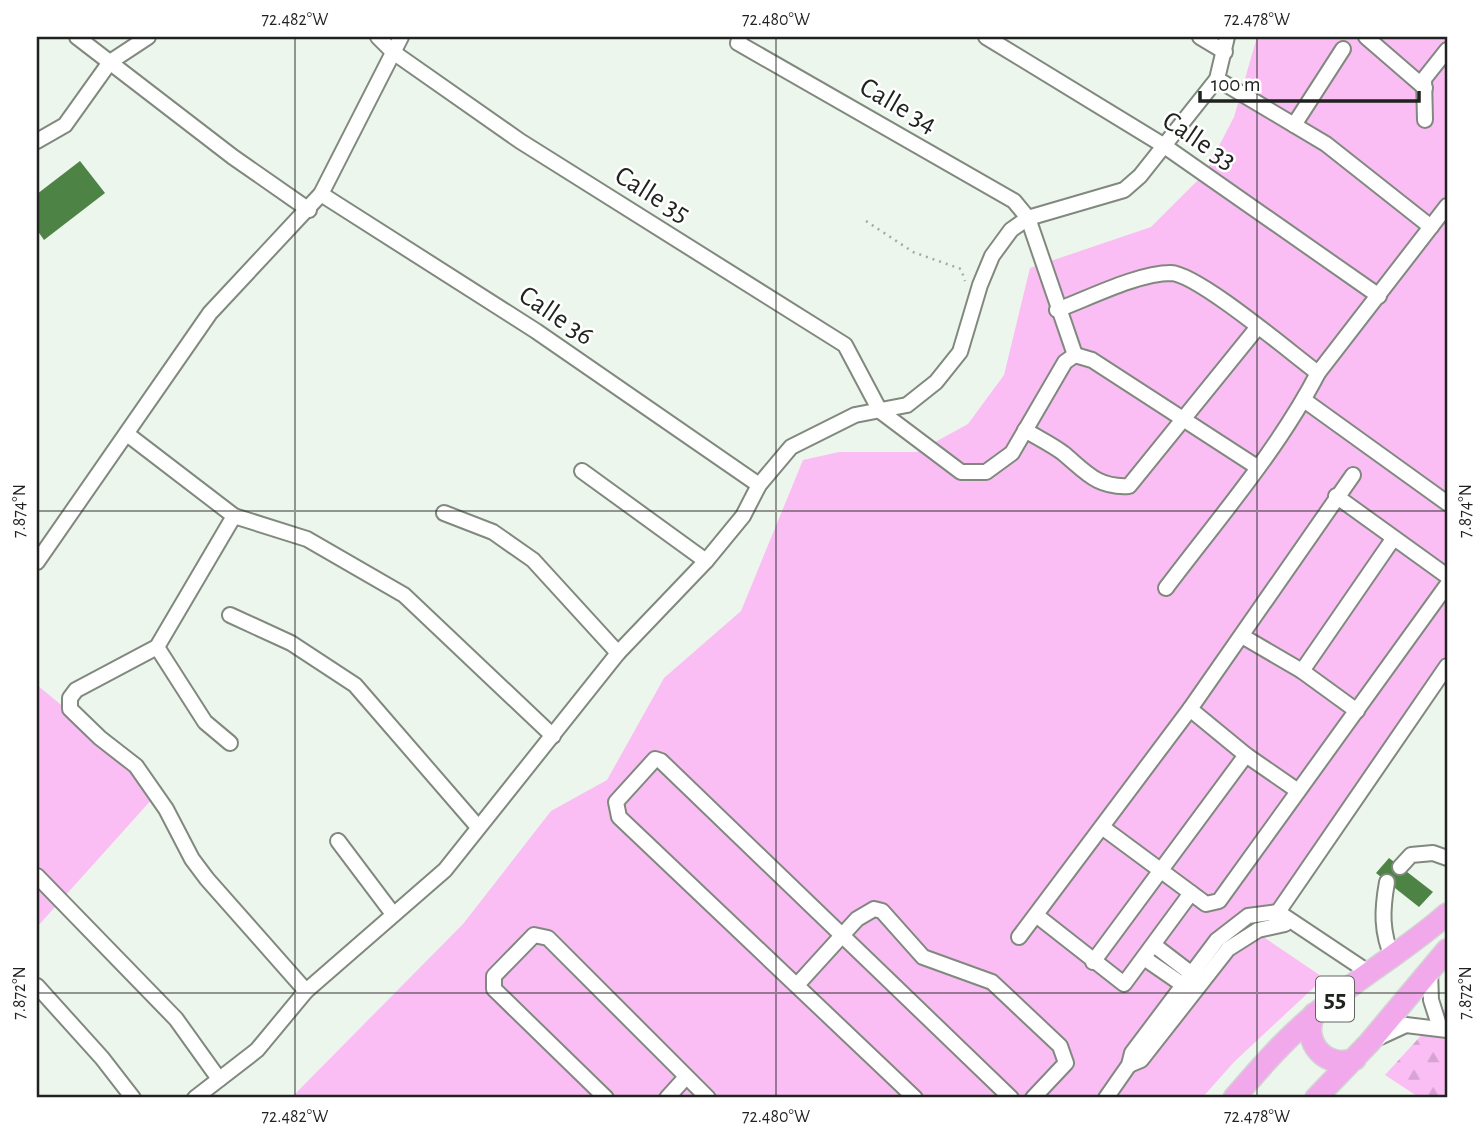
<svg xmlns="http://www.w3.org/2000/svg" width="1484" height="1135" viewBox="0 0 1484 1135" font-family="'Alegreya Sans',sans-serif">
<style>
.green{fill:#fabef5}
.forest{fill:url(#forest-firs)}
.building{fill:#4d8446}
.lines{fill:none;stroke-linecap:round;stroke-linejoin:round}
.minor-casing{stroke:#81897f;stroke-width:18}
.highway-casing{stroke:#d2d3d2;stroke-width:24}
.path{stroke:#a3aaa2;stroke-width:2.5;stroke-dasharray:2 5;stroke-linecap:butt}
.minor{stroke:#fff;stroke-width:14}
.highway{stroke:#f2a9ec;stroke-width:21}
.ticks{fill:none;stroke:#1f221e;stroke-width:2;stroke-opacity:0.45}
.labels{text-anchor:middle;dominant-baseline:central;stroke-width:5;stroke-linejoin:round;paint-order:stroke}
.shield{fill:#fff;stroke:#626462;stroke-width:2}
.shield-label{font-size:26px;font-weight:bold;fill:#1f221e}
.street-label{font-size:28px;fill:#1f221e;stroke:#fff}
.neatline{fill:none;stroke:#1f221e;stroke-width:2.5}
.ticks-label{font-size:18px;text-anchor:middle;fill:#1f221e}
</style>
<defs>
<pattern id="forest-firs" width="22" height="20" patternUnits="userSpaceOnUse" patternTransform="scale(1.75)"><rect width="22" height="20" fill="#fabef5"/><path d="M5 1l3.5 6h-7zM16 11l3.5 6h-7z" fill="#d6a3d2"/></pattern>
</defs>
<rect width="100%" height="100%" fill="#edf6ec"/>
<g class="green">
<polygon points="1257,37 1447,37 1447,654 1262,936 1324,978 1234,1062 1202,1098 291,1098 463,924 551,811 607,780 664,678 741,611 803,460 839,452 917,452 968,424 1004,375 1030,268 1151,227 1205,173 1234,117"/>
<polygon points="37,685 162,788 37,927"/>
</g>
<polygon class="forest" points="1447,1007 1447,1098 1420,1098 1385,1075"/>
<g class="building">
<polygon points="80,161 105,193 44,240 37,230 37,194"/>
<polygon points="1389,858 1433,892 1419,907 1376,873"/>
</g>
<g class="lines">
<g class="minor-casing">
<g id="minor">
<polyline points="77,37 233,157 309,210"/>
<polyline points="378,37 393,52 520,141 845,345 880,411 961,472 986,472 1012,453 1065,362 1075,355"/>
<polyline points="740,37 738,43 1014,201 1028,218 1075,355"/>
<polyline points="986,37 1163,145 1379,296"/>
<polyline points="1200,37 1225,52"/>
<polyline points="1366,37 1425,88"/>
<polyline points="1217,79 1326,144 1431,227"/>
<polyline points="1425,120 1424,79 1447,50"/>
<polyline points="1294,125 1343,49"/>
<polyline points="37,141 65,125 110,62 148,37"/>
<polyline points="321,194 536,331 759,485"/>
<path d="M1057,310C1089,298 1138,273 1171,273C1198,274 1291,353 1318,373"/>
<polyline points="1075,355 1092,360 1257,467"/>
<polyline points="1304,400 1447,503"/>
<path d="M1025,430C1038,438 1051,444 1063,453C1086,472 1097,488 1129,486L1257,328"/>
<polyline points="127,434 234,516 307,539 404,595 553,736"/>
<polyline points="582,471 706,561"/>
<polyline points="1336,496 1447,576"/>
<polyline points="444,513 493,532 533,560 618,653"/>
<polyline points="234,516 157,647 76,690 70,698 70,709 100,738 136,766 166,809 192,859 207,879 306,991"/>
<polyline points="37,562 210,313 321,194 401,37"/>
<path d="M1166,588C1218,519 1278,450 1318,373L1447,206"/>
<polyline points="230,615 291,643 355,685 478,827"/>
<polyline points="1242,636 1302,671 1357,711"/>
<polyline points="157,647 205,722 230,743"/>
<polyline points="1302,671 1393,539"/>
<polyline points="1190,709 1246,755 1298,791"/>
<polyline points="1102,827 1206,904 1219,901 1447,585"/>
<polyline points="338,841 393,914"/>
<polyline points="1400,867 1411,855 1433,853 1447,858"/>
<polyline points="37,876 176,1019 219,1079"/>
<path d="M1387,882C1382,910 1381,932 1393,959"/>
<polyline points="1036,915 1124,984 1191,893"/>
<polyline points="1276,925 1278,912 1447,666"/>
<polyline points="1019,937 1190,709 1353,475"/>
<polyline points="1154,945 1197,978"/>
<polyline points="1144,958 1189,989"/>
<polyline points="1093,962 1246,755"/>
<polyline points="1430,971 1431,1000 1440,1028"/>
<polyline points="797,985 857,919 874,909 882,911 923,957 992,982 1060,1046 1066,1063 1033,1098"/>
<polyline points="37,986 102,1058 133,1098"/>
<polyline points="1380,1037 1406,1025 1447,1030"/>
<polyline points="1129,1065 1141,1060 1228,949 1258,930 1285,924"/>
<polyline points="195,1098 257,1050 306,991 445,870 618,653 706,561 743,516 759,485 791,447 855,415 907,405 936,382 960,352 980,285 992,256 1011,230 1028,218 1124,190 1140,176 1217,79 1227,37"/>
<polyline points="606,1098 494,989 494,976 534,935 548,938 708,1098"/>
<polyline points="667,1098 686,1077"/>
<polyline points="915,1098 619,817 616,802 655,759 661,761 1011,1098"/>
<polyline points="1106,1098 1129,1065 1132,1053 1217,940 1248,916 1278,912 1371,974"/>
</g>
</g>
<g class="highway-casing">
<g id="highway">
<path d="M1314,1014C1301,1042 1326,1070 1355,1059"/>
<path d="M1234,1098C1259,1069 1284,1040 1313,1016C1355,979 1405,951 1447,914"/>
<polyline points="1316,1098 1369,1043 1447,950"/>
</g>
</g>
<polyline class="path" points="866,221 913,252 961,269 965,281"/>
<use href="#minor" class="minor"/>
<use href="#highway" class="highway"/>
</g>
<path class="ticks" d="M295,37V1098M776,37V1098M1257,37V1098M37,511H1447M37,993H1447"/>
<g class="labels">
<rect class="shield" x="1316" y="976.5" width="38" height="45" rx="5"/>
<g class="shield-label">
<text x="1335" y="999">55</text>
</g>
<g class="street-label">
<text transform="translate(898 106) rotate(30)">Calle 34</text>
<text transform="translate(1199 141) rotate(34)">Calle 33</text>
<text transform="translate(652 195) rotate(32)">Calle 35</text>
<text transform="translate(556 316) rotate(34)">Calle 36</text>
</g>
</g>
<rect width="1484" height="1135" fill="none" stroke="#ffffff" stroke-width="77"/>
<path d="M1200 91v10h219v-10" fill="none" stroke="#1f221e" stroke-width="3.5"/>
<text x="1211" y="91" font-size="21" fill="#1f221e" stroke="#ffffff" stroke-width="5" paint-order="stroke">100 m</text>
<rect x="38" y="38" width="1408" height="1058" class="neatline"/>
<g class="ticks-label">
<text x="295" y="25">72.482°W</text>
<text x="776" y="25">72.480°W</text>
<text x="1257" y="25">72.478°W</text>
<text transform="translate(19 511) rotate(-90)" y="6">7.874°N</text>
<text transform="translate(1465 511) rotate(-90)" y="6">7.874°N</text>
<text transform="translate(19 993) rotate(-90)" y="6">7.872°N</text>
<text transform="translate(1465 993) rotate(-90)" y="6">7.872°N</text>
<text x="295" y="1122">72.482°W</text>
<text x="776" y="1122">72.480°W</text>
<text x="1257" y="1122">72.478°W</text>
</g>
</svg>
